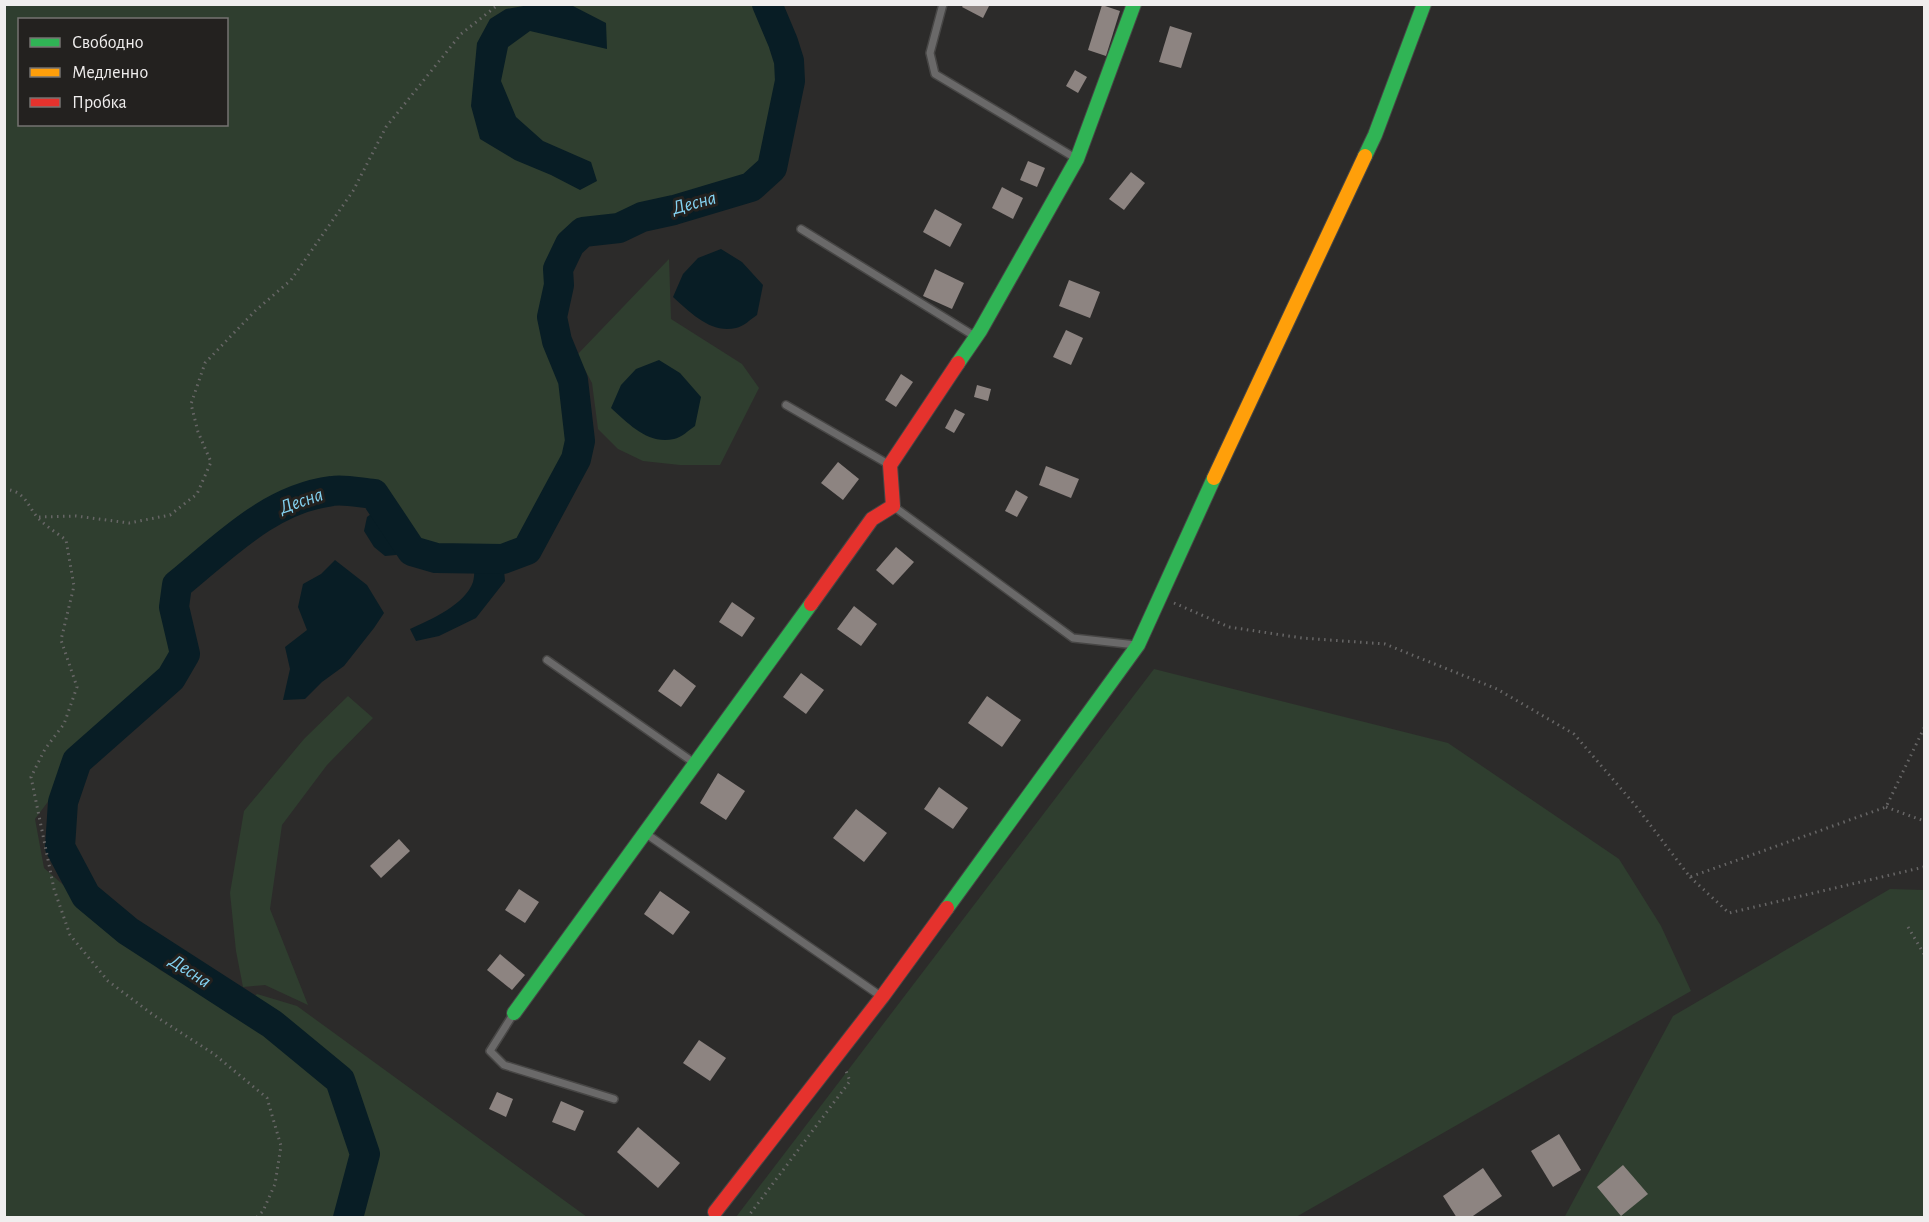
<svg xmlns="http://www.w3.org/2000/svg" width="1929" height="1222" viewBox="0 0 1929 1222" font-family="'Alegreya Sans',sans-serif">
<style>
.green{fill:#2f3e2f;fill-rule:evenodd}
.water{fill:#081d25}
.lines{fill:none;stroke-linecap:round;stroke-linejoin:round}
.river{stroke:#081d25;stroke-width:30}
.building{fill:#8d8481}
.lane-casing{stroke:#474645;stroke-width:10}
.fast-casing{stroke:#474645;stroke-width:16}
.slow-casing{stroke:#474645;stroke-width:16}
.jam-casing{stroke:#474645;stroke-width:16}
.path{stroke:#676666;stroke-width:3;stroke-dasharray:1.5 4.5;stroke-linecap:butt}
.lane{stroke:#6a6969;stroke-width:7}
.fast{stroke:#30b455;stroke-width:14}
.slow{stroke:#ff9f0a;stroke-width:14}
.jam{stroke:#e5322d;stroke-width:14}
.labels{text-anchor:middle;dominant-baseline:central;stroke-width:6;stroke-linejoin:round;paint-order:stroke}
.water-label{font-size:20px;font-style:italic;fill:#84d2f1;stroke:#23211f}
</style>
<rect width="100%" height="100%" fill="#2c2b2a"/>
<g class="green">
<path d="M5,5H752L771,46L776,63V80L760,161L745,175L725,180L733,192L723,195L714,183L671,197L638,204L615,215L578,219L558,236L545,267L546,284L539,317L543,345L560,384L567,440L563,454L518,539L500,545H438L420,539L381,481C365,480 346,475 331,477C261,488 216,536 164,578L160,608L171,652L160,670L66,754L50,799L35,819L44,868L160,970L234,1013L257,994L297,1006L587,1217L5,1218ZM20,20H226V124H20Z"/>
<polygon points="669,259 671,319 742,364 759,388 720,465 680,465 643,461 618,449 598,429 592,383 577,355"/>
<polygon points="1154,669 1448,743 1619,859 1661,926 1691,991 1296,1217 736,1217"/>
<polygon points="348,696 373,718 327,765 282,825 270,909 308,1005 265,985 243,987 236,951 230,893 244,811 304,739"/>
<polygon points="1890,889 1924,890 1924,1217 1564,1218 1673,1016"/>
</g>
<g class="water">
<polygon points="529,5 573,6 606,23 607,49 530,31 508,47 501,81 516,117 543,141 591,162 597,181 580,190 551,175 515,160 480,139 471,106 477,43 490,19 506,9"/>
<path d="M721,249L742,262L763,285L757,315C751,319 743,327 736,328C711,334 691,313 673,297L683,274L698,258Z"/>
<path d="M659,360L680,373L701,397L695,426C689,430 681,438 674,439C648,445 629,424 611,408L621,385L636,369Z"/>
<polygon points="381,506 410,548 396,555 385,556 374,547 364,531 367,517"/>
<path d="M475,559H503L505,581L476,618L439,636L416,641L410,629C430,620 465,605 473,582C475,575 474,566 475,559Z"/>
<polygon points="335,560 367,585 384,613 374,628 344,666 322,682 305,699 283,700 290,669 285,647 307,630 298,607 303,584 321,574"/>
</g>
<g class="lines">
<path class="river" d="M348,1218L365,1154L340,1080L272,1024L128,931L86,896L60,847L63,802L77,761L171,678L185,654L174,607L177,585C224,547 269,499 332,491C345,489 361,493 374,494L412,551L436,558L503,559L527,550L576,459L580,441L573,380L557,341L552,317L559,285L558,269L570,244L583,232L619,228L642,217L674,210L751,187L772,168L790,81L789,61L783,42L767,4"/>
</g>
<g class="building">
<polygon points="964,4 990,4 983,18 962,7"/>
<polygon points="1102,5 1120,11 1106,56 1088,50"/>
<polygon points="1170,26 1192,33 1181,68 1159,62"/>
<polygon points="1075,70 1087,77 1078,93 1066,86"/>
<polygon points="1028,161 1045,168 1037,187 1020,180"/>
<polygon points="1131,172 1145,183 1124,210 1109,199"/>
<polygon points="1002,187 1023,198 1013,219 992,208"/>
<polygon points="935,209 962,224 950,247 923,232"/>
<polygon points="935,269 964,283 952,309 923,296"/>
<polygon points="1069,280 1100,292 1090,318 1059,306"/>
<polygon points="1066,330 1083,338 1071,365 1053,357"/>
<polygon points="901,374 913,382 896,407 885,400"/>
<polygon points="977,385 991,389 988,401 974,397"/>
<polygon points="955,409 965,414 954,433 945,428"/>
<polygon points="838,462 859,479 843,500 821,483"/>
<polygon points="1046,466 1079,479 1071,498 1039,485"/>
<polygon points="1016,490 1028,497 1017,517 1005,511"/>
<polygon points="896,547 914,562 893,585 876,570"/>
<polygon points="732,602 755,618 742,637 719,622"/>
<polygon points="854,606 877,624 861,646 837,629"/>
<polygon points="674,669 696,686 681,707 658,691"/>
<polygon points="801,673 824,690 806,714 783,697"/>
<polygon points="987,696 1021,720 1002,747 968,723"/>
<polygon points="718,773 745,791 726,820 700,803"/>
<polygon points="939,787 968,808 953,829 924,809"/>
<polygon points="856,809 887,833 864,862 833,838"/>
<polygon points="399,839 410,851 381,878 370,866"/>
<polygon points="519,889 539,902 525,923 505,910"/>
<polygon points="660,891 690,912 673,935 644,914"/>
<polygon points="500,954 525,975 512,990 487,970"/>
<polygon points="699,1040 726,1058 710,1081 683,1063"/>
<polygon points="497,1092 513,1099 506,1117 489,1109"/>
<polygon points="561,1101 584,1111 575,1131 552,1122"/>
<polygon points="638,1127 680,1163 658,1188 617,1152"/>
<polygon points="1559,1134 1581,1170 1553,1187 1531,1151"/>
<polygon points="1623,1165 1648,1194 1621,1216 1597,1187"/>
<polygon points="1483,1168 1502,1196 1470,1218 1457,1218 1443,1196"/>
</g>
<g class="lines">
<g class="lane-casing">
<g id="lane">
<polyline points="943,4 930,53 935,74 1077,159"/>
<polyline points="801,229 976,337"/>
<polyline points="786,405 888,464"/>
<polyline points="893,506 1073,638 1136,645"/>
<polyline points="547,660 693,762"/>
<polyline points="645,833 882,997"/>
<polyline points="514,1013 490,1051 504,1065 614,1099"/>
</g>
</g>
<g class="fast-casing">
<g id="fast">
<polyline points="1365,156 1375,135 1424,4"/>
<polyline points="958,363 980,331 1077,159 1134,4"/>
<polyline points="947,908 1138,645 1214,478"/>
<polyline points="514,1013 811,604"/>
</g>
</g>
<g class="slow-casing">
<polyline id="slow" points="1214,478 1365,156"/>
</g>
<g class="jam-casing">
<g id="jam">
<polyline points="811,604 872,519 893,506 890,465 958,363"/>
<polyline points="715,1212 882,997 947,908"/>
</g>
</g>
<g class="path">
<path d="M4,489C27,491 27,507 39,519C47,527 57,533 66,540L74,586L61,640L77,687L64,724L45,749L31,777L54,889L70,935L108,981L152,1014L214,1054L267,1098L281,1146L275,1184L263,1211L256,1218"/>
<polyline points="39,517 76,516 129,523 170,515 197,494 211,462 198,432 191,404 205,363 255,311 291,280 353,191 386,127 461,34 499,4"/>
<polyline points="1174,603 1229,627 1302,638 1385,644 1497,689 1574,734 1635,805 1690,877 1886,807 1924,728"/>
<polyline points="1886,807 1924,821"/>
<polyline points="1690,877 1729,913 1924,867"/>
<polyline points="1908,927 1924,954"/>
<polyline points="747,1218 850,1081 846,1071"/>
</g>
<use href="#lane" class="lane"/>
<use href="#fast" class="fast"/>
<use href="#slow" class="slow"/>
<use href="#jam" class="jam"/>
</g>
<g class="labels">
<g class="water-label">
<text transform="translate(694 203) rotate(-15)">Десна</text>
<text transform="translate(301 501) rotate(-19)">Десна</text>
<text transform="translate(190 971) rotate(33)">Десна</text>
</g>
</g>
<rect width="1929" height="1222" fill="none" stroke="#f0eeee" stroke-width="12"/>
<rect x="18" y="18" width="210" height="108" fill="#23211f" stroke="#757372" stroke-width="1.5"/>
<rect x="30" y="38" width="30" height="9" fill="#30b455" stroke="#757372" stroke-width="1.5"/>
<text x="72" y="48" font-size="18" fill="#f0eeee">Свободно</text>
<rect x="30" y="68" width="30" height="9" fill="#ff9f0a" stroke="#757372" stroke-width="1.5"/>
<text x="72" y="78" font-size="18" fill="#f0eeee">Медленно</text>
<rect x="30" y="98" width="30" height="9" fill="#e5322d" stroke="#757372" stroke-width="1.5"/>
<text x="72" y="108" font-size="18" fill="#f0eeee">Пробка</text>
</svg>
